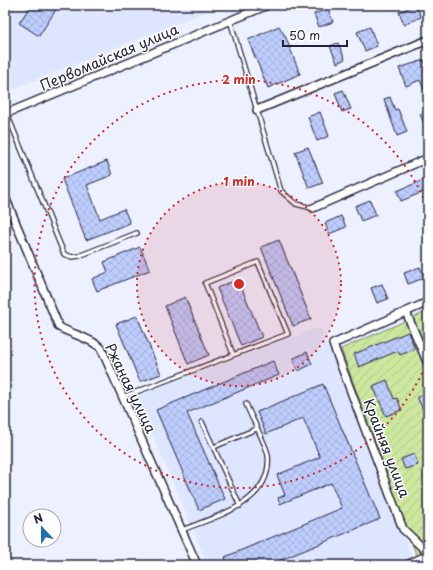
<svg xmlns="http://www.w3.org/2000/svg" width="433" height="570" viewBox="0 0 433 570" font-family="'Playpen Sans',sans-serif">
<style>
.built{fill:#dee6ff}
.garden{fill:url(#garden-furrows);stroke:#77846c}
.building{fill:url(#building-cross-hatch);stroke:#22223b}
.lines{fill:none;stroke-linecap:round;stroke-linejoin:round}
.service-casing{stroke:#22223b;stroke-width:6}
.minor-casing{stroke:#22223b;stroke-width:10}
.service{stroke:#fff;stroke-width:3.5}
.minor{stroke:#fff;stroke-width:7}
.ring{fill:none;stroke:#d62828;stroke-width:2;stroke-dasharray:2 4}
.labels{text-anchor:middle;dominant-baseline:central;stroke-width:3;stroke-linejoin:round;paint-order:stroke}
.street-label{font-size:14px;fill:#22223b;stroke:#fff}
.centre{fill:#d62828;stroke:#fff;stroke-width:2}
.ring-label{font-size:12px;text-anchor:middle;font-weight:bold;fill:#d62828;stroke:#fff;stroke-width:3;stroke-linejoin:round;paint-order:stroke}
</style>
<defs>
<pattern id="garden-furrows" width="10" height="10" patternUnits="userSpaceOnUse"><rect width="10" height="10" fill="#cce79e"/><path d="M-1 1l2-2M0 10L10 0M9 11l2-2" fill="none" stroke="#afc689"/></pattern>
<pattern id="building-cross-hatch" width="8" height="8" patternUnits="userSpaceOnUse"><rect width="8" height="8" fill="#bfcdfe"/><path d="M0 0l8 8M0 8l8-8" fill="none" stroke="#a4b0db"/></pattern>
</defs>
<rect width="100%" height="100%" fill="#ecf0ff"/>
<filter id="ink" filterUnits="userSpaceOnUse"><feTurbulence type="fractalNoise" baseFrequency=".025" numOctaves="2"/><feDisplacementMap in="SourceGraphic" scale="8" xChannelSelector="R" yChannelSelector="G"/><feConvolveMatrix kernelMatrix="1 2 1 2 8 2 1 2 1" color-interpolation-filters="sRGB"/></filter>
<g filter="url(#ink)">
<g class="built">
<polygon points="5,5 204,5 210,10 5,92"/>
<polygon points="320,327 412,557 394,565 208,565 136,396"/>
</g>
<polygon class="garden" points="428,311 428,565 400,565 417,557 341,349"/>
<g class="building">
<polygon points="31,5 59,5 39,36 19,23"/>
<polygon points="416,5 421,17 404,25 399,12"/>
<polygon points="328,9 333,22 319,27 314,14"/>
<polygon points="279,26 286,38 300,74 268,88 248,40"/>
<polygon points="370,27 377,46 365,51 357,32"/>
<polygon points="338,43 345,59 337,63 330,46"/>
<polygon points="424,60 428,71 428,99 420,80 406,86 399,68"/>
<polygon points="343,90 351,109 342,112 335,93"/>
<polygon points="390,97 395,110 398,109 407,132 397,136 384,99"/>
<polygon points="428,111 428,133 420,114"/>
<polygon points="320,112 329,136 317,141 308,117"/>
<polygon points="308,147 323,183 309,188 295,152"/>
<polygon points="107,161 112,175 87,185 100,219 124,209 130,223 86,240 62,179"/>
<polygon points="428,178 428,190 401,201 397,191"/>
<polygon points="370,200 376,215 361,221 355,206"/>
<polygon points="341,216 346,227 329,234 325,223"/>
<polygon points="279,240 311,319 293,326 261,247"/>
<polygon points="140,247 150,270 97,291 92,279 108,272 104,262"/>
<polygon points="420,267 424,278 408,284 404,273"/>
<polygon points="238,279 262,337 241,346 217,288"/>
<polygon points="382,284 388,299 377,303 371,288"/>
<polygon points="185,297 209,355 188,364 165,306"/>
<polygon points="137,316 161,374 140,382 116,324"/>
<polygon points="408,332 415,349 400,355 398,351 359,367 354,354"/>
<polygon points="307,352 312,364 298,371 292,359"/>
<polygon points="273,361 279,375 187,413 225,499 199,510 156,410"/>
<polygon points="387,380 394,399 397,398 402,410 386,416 373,386"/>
<polygon points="323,384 380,519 269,565 228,565 225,557 342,508 331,483 280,504 278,498 285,495 277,475 320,457 303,418 266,434 257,412"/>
<polygon points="428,392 428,420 417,397"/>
<polygon points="414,454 418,465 405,469 401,459"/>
</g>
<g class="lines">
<g class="service-casing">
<g id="service">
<polyline points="230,20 281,191 296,204 312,208"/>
<polyline points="7,114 64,254 72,257 79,256 137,233"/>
<polyline points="123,397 288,334 258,262 205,283 233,354"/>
<polyline points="202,422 240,506"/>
<polyline points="214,447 256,429"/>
<path d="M182,530C216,516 273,503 268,455C266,444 251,417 246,404"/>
</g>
</g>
<g class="minor-casing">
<g id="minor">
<polyline points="257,110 428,40"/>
<polyline points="5,114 268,5"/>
<path d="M5,197L59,327C73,335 89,337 101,348L197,565"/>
<polyline points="313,208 428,158"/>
<polyline points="428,302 333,344 403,529 428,553"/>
<polyline points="406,312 428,364"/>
<polyline points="407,565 428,555"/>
</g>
</g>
<use href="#service" class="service"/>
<use href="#minor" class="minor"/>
</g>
</g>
<circle cx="239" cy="284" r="102" fill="#d62828" fill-opacity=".12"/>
<g class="ring">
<circle cx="239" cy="284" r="102"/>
<path d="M427 362A204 204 0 1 1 427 206"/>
</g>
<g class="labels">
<g class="street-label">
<text transform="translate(109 57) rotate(-23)">Первомайская улица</text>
<text transform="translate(131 388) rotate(64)">Ржаная улица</text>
<text transform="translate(387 448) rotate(69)">Крайняя улица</text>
</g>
</g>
<circle cx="239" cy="284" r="6" class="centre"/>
<g class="ring-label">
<text x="239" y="84">2 min</text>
<text x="239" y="186">1 min</text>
</g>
<rect width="433" height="570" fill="none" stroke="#fff" stroke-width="20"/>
<rect x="10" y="10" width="413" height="550" fill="none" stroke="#22223b" stroke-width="1.5" filter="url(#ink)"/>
<g transform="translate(42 528) rotate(338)"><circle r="19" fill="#ffffff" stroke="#a7a7b1"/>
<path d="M0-3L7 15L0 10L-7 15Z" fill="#1f6fb2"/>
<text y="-6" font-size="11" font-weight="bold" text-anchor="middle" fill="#22223b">N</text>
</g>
<path d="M283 40v6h64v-6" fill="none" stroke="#22223b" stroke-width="2"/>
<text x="289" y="40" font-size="12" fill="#22223b" stroke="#ffffff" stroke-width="3" paint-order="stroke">50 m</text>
</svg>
